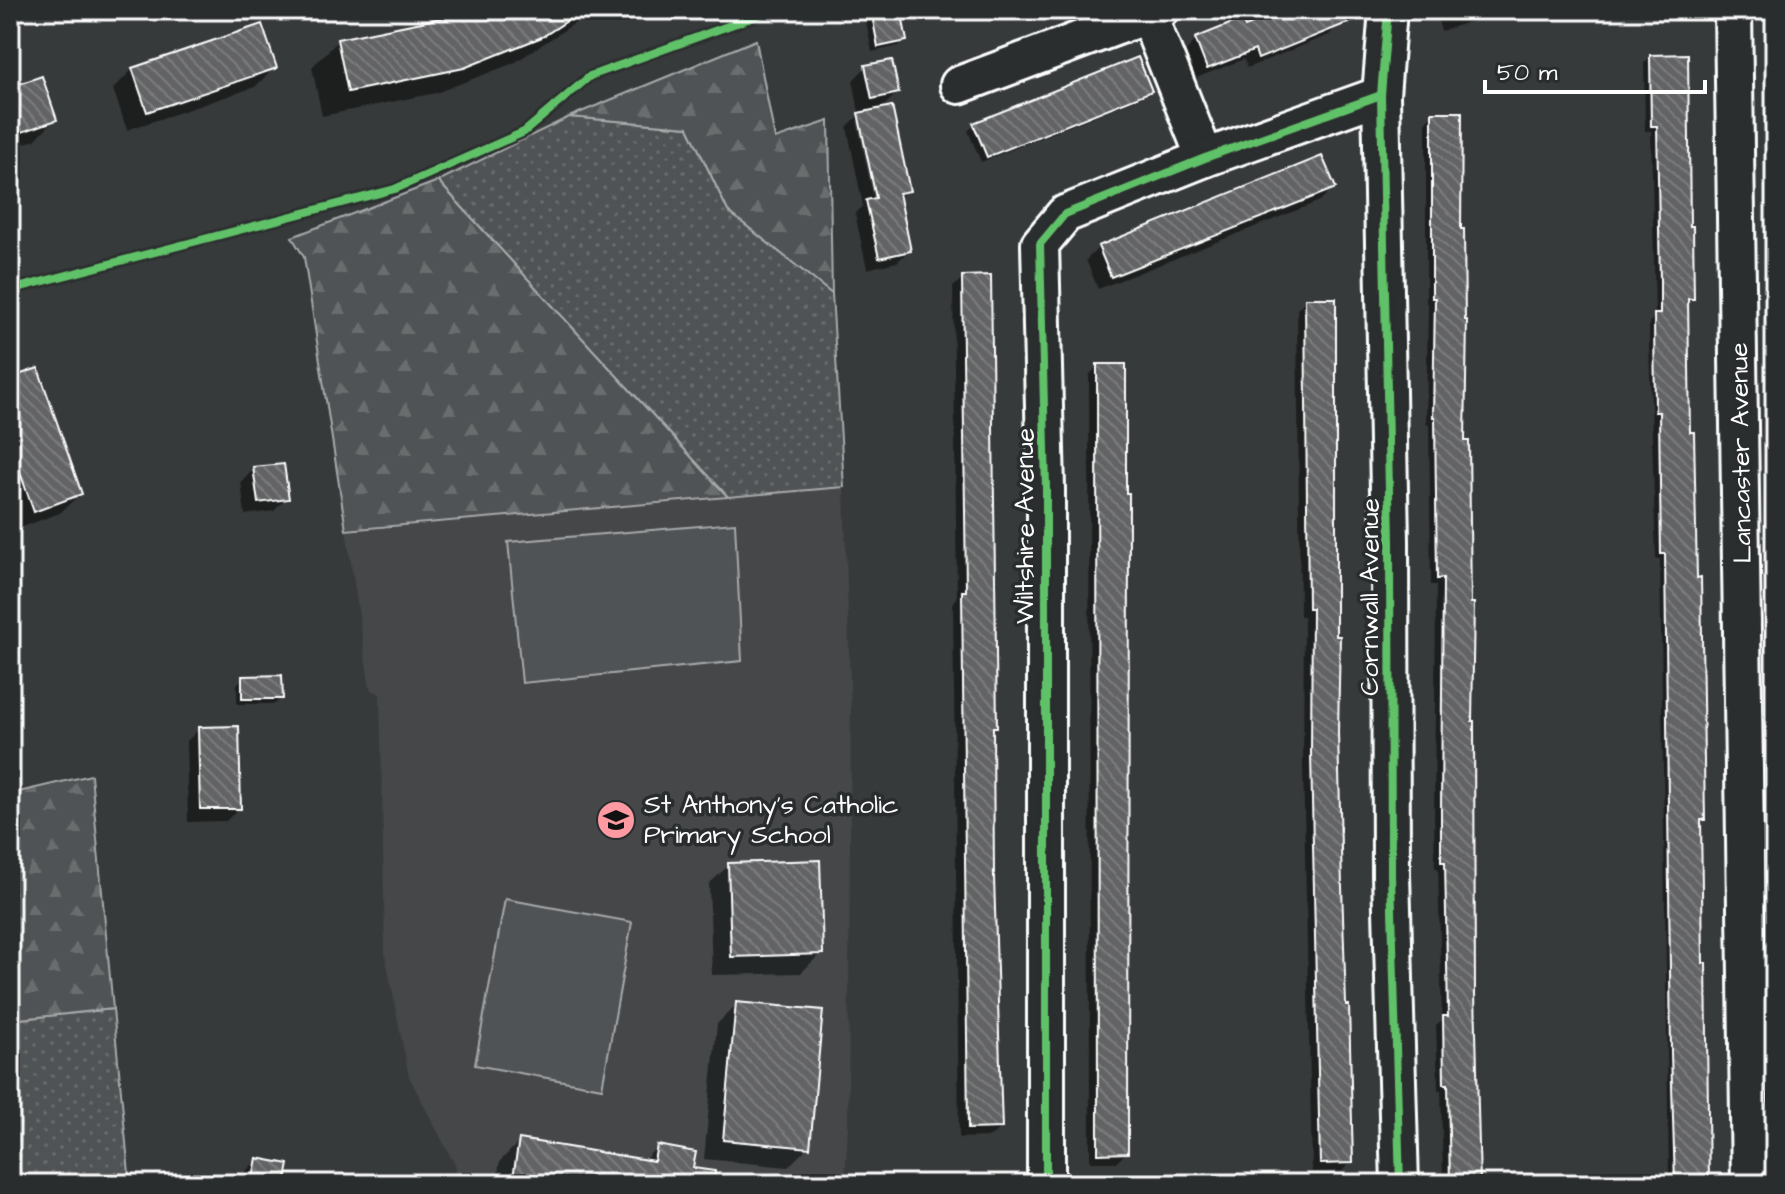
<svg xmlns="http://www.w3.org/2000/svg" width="1785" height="1194" viewBox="0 0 1785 1194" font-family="'Architects Daughter',sans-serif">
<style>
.built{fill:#444748}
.grass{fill:url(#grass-dots);stroke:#a8a9aa;stroke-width:2}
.forest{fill:url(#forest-firs);stroke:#a8a9aa;stroke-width:2}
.pitch{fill:#505354;stroke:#a8a9aa;stroke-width:2}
.shadow{fill:#0007;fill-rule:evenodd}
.building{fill:url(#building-back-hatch);stroke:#fff;stroke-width:2}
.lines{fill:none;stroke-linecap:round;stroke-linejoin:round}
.minor-casing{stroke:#fff;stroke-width:42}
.minor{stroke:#2a2d2e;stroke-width:36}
.cycleway-casing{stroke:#2a2d2e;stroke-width:13}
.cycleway{stroke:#61c268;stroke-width:8}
.labels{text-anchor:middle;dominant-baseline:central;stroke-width:7;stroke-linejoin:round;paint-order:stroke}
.street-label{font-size:26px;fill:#fff;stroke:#2a2d2e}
.poi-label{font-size:26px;fill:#fff;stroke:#2a2d2e;text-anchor:start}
</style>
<defs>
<pattern id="grass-dots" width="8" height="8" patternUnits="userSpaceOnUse" patternTransform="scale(2)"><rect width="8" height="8" fill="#505354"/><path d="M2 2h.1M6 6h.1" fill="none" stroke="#6a6d6e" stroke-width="1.8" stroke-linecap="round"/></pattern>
<pattern id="forest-firs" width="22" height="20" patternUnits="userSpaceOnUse" patternTransform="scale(2)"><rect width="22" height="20" fill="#505354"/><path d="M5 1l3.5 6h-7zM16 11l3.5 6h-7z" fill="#6a6d6e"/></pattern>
<pattern id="building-back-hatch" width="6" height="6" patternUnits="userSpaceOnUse" patternTransform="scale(2)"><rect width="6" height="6" fill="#636465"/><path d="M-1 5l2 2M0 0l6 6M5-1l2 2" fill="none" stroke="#7a7b7c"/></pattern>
</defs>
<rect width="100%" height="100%" fill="#373a3b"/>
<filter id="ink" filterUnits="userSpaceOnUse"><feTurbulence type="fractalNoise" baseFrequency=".0125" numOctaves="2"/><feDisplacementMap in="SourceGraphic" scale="16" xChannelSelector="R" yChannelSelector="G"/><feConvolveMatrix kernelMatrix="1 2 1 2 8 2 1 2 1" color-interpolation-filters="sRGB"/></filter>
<g filter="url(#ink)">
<polygon class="built" points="844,487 851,712 848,1127 845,1184 453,1184 456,1167 409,1077 385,954 380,694 370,689 346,530"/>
<g class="grass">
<polygon points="569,117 688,127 728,211 832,294 844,487 728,497 438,181"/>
<polygon points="113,1009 130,1184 10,1184 10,1020"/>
</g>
<g class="forest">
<polygon points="756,40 775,139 829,121 832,294 728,211 688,127 569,117"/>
<polygon points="438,181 728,497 346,530 304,257 292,237"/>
<polygon points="91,775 113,1009 10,1020 10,794"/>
</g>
<g class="pitch">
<polygon points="735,523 742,661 522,683 508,542"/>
<polygon points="505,899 632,922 602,1088 475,1065"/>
</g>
<g class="shadow">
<polygon points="471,10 595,10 514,63 436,93 322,116 312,67 338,41 452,18"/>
<polygon points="864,10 899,10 905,40 899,46 872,52"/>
<polygon points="1293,10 1333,10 1339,24 1329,35 1247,68 1244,59 1196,78 1186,51 1196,40 1244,30"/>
<polygon points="1435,10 1507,10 1441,31"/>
<polygon points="1650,57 1688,228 1692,298 1686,304 1688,434 1703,819 1699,823 1707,1184 1669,1184 1660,559 1656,559 1649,346 1649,323 1655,316 1651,131 1645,131 1644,63"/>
<polygon points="275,67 255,87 127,130 113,89 133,69"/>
<path d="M866,67L897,93L879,111L907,190L899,199L909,251L897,262L867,269L855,214L863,206L847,127L862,112H859L853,80ZM857,121H861L880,208L876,209Z"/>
<polygon points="10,89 54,120 35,140 10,148"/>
<polygon points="1150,90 1144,96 981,162 968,131 974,125"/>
<polygon points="1433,114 1463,443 1478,1184 1443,1184 1441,1090 1438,1090 1436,1025 1442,1020 1438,868 1435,868 1434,818 1436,585 1431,585 1429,424 1426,424 1428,304 1426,304 1426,121"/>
<polygon points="1333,188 1320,201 1098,289 1086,260 1099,247"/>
<polygon points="963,278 995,727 991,731 992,877 1000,1128 990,1137 959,1138 953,603 957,598 953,287"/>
<polygon points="1306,300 1336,732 1351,1162 1342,1171 1312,1172 1303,764 1304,616 1300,616 1297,309"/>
<polygon points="1098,366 1126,1153 1117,1162 1090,1162 1089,375"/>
<polygon points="10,380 80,494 60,513 14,530 10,519"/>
<polygon points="254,469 287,498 274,511 245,515 241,482"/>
<polygon points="243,678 281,698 275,704 237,704 237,684"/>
<polygon points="199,729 239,808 226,821 188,822 186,742"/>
<polygon points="729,865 821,953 801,973 712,975 709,884"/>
<polygon points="737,1004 808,1147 788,1167 704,1159 717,1024"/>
<polygon points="520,1141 643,1161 657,1147 689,1184 496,1184 500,1161"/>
<polygon points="257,1160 283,1184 242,1184 244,1173"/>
</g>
<g class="building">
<polygon points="465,10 584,10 542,37 464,68 348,92 337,39 451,16"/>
<polygon points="871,10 901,10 907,41 878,47"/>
<polygon points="1288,10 1367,10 1367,15 1258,59 1255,50 1207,69 1195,38 1242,19 1245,27"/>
<polygon points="262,24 277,68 147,112 132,68"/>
<polygon points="1688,54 1690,226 1693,226 1694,299 1688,299 1690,432 1694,432 1697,578 1701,577 1705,820 1701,820 1702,889 1703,963 1706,963 1709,1184 1675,1184 1671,1053 1665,554 1661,554 1659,412 1655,412 1654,314 1660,314 1660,281 1657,126 1651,126 1650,55"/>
<polygon points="1138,57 1152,91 987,157 973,123"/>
<polygon points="892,60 899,93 872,99 865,65"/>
<polygon points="42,76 57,120 10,136 10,87"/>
<polygon points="892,106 910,191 899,193 911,251 879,258 866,200 876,198 858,113"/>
<polygon points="1432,112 1462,112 1461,229 1464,229 1465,320 1467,320 1465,441 1469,441 1471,603 1474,603 1472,721 1474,721 1475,993 1480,1184 1450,1184 1448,1084 1444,1084 1443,1016 1448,1016 1445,862 1441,862 1441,809 1443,578 1437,579 1435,417 1433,417 1435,298 1432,298"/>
<polygon points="1322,156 1336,188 1111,277 1098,246"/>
<polygon points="991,275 997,727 993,727 994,877 1002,1128 968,1129 962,591 966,591 962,276"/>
<polygon points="1305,298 1336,298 1336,636 1340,636 1338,732 1342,887 1346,1005 1349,1005 1353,1163 1320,1164 1311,754 1312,608 1308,608"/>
<polygon points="1097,364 1126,364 1126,493 1129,493 1128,1153 1098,1154"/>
<polygon points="38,368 82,494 34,512 10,444 10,378"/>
<polygon points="284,464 289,499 258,503 253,467"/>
<polygon points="282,675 283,699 242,699 242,676"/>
<polygon points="239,726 241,809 200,809 198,727"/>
<polygon points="820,860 823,954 731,957 728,863"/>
<polygon points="736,1002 823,1010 810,1148 723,1140"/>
<polygon points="519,1139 654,1161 657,1145 696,1152 693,1168 715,1171 714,1184 512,1184"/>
<polygon points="257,1158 289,1164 285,1184 252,1184"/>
</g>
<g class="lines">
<g class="minor-casing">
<g id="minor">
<polyline points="1388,10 1381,95 1390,541 1391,875 1400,1184"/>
<polyline points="1733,10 1750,1184"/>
<polyline points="1148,15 1205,158"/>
<polyline points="959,85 1160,10"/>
<polyline points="1046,1184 1046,489 1040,244 1065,214 1205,158 1381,95"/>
</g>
</g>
<use href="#minor" class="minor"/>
<g class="cycleway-casing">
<g id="cycleway">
<polyline points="1388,10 1381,95 1390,541 1391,875 1400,1184"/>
<polyline points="10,290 395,189 524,132 590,76 772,10"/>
<polyline points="1046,1184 1046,489 1040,244 1065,214 1205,158 1381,95"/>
</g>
</g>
<use href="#cycleway" class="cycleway"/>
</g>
</g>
<defs>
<g id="school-disc" transform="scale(2)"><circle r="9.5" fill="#ff9aa2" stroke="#2a2d2e"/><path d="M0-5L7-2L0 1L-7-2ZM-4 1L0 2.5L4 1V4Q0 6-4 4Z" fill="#111"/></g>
</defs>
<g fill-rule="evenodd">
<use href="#school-disc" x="616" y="820"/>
</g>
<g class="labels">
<g class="street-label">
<text transform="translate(1741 453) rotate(-91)">Lancaster Avenue</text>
<text transform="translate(1025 526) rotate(-90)">Wiltshire Avenue</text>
<text transform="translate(1370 597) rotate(-90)">Cornwall Avenue</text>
</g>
<g class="poi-label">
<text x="644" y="805">St Anthony's Catholic<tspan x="644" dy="30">Primary School</tspan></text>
</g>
</g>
<rect width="1785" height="1194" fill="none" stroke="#2a2d2e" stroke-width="40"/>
<rect x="20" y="20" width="1745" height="1154" fill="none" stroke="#fff" stroke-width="3" filter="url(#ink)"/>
<path d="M1485 80v12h220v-12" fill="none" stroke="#ffffff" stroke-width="4"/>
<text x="1497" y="80" font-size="24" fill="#ffffff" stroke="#2a2d2e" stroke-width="6" paint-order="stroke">50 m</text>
</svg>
